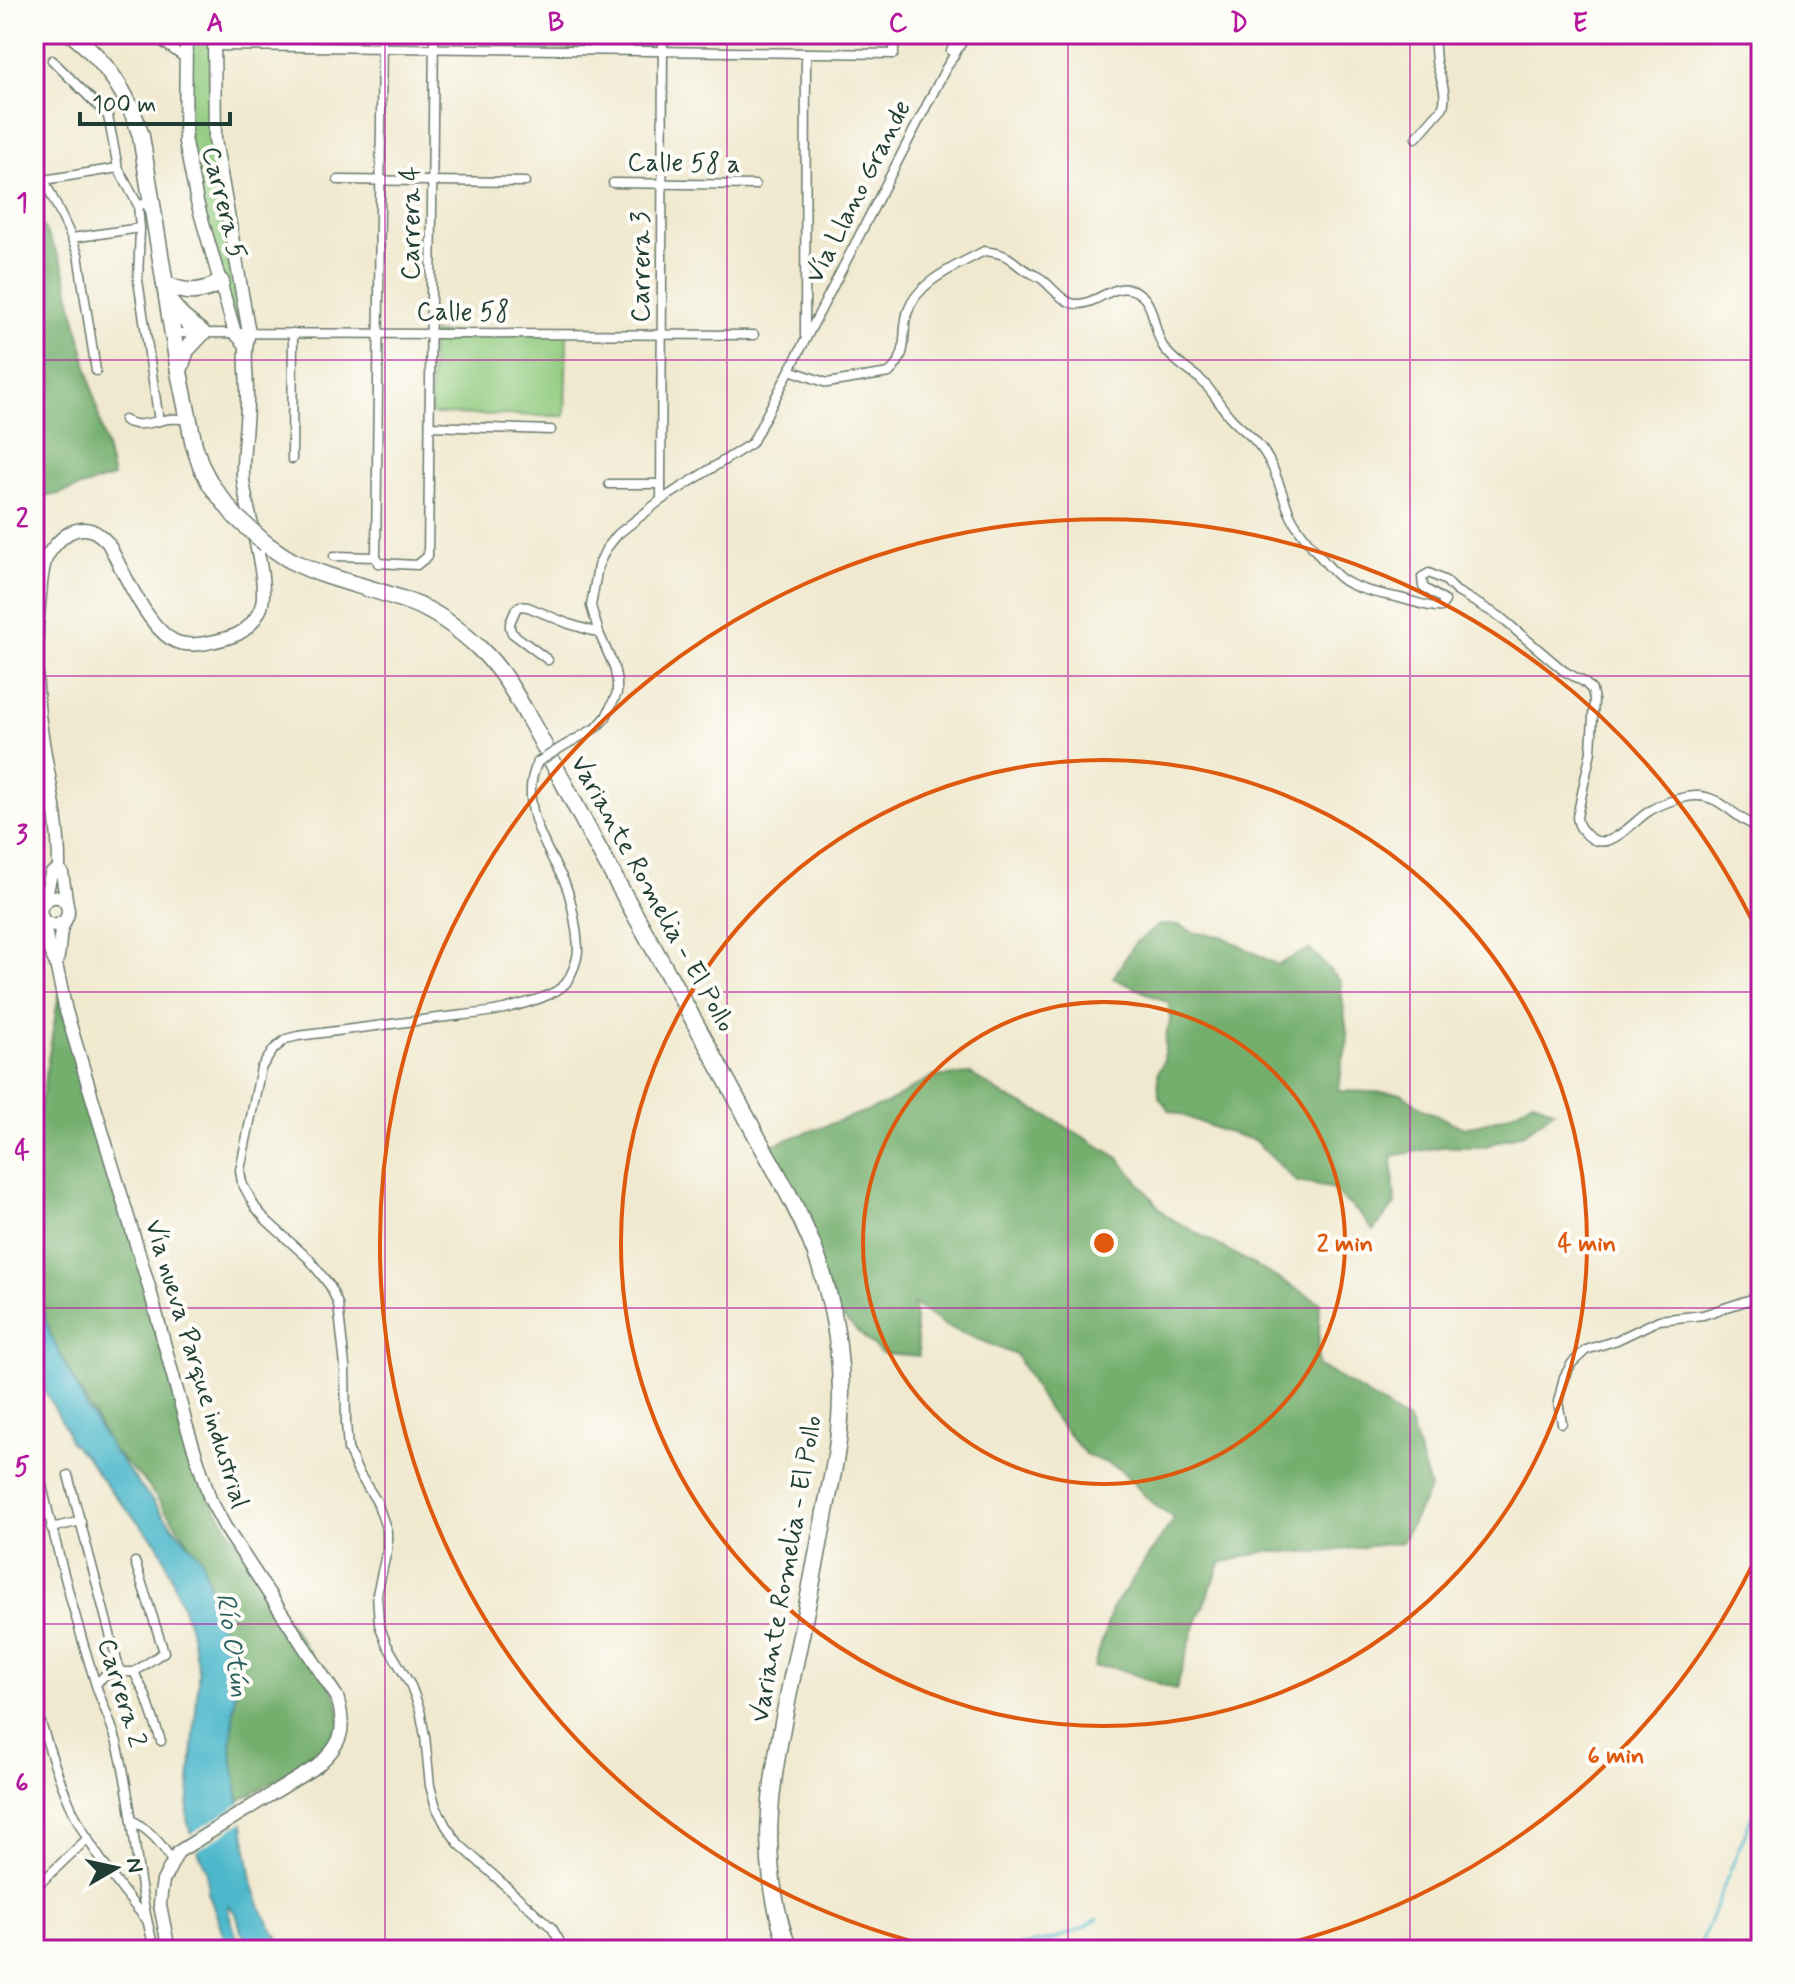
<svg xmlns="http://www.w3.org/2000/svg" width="1795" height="1984" viewBox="0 0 1795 1984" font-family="Mynerve,sans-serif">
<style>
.green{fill:#91cb7f;stroke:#58845a;stroke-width:2}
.forest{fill:#74af6e;stroke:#4a7651;stroke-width:2}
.water{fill:#4eb8cb;stroke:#367a80;stroke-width:2}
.pier{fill:#f0e9cf}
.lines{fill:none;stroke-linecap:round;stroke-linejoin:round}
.stream{stroke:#4eb8cb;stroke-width:3}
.river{stroke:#4eb8cb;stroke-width:18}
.street-casing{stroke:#68796a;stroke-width:11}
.secondary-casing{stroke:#68796a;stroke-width:15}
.highway-casing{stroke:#68796a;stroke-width:19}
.street{stroke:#fff;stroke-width:8}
.secondary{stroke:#fff;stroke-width:12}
.highway{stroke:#fff;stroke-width:16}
.street-bridge-casing{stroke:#68796a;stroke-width:11;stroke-linecap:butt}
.highway-bridge-casing{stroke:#68796a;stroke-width:19;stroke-linecap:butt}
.street-bridge{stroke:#fff;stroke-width:8}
.highway-bridge{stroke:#fff;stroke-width:16}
.grid{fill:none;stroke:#b5179e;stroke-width:2;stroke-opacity:0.55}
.ring{fill:none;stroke:#de580e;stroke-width:4}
.labels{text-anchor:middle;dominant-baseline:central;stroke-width:8;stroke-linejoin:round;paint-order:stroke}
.street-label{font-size:26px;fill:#1f3d34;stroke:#fdfcf7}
.water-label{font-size:28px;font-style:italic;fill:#2d6261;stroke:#fdfcf7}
.centre{fill:#de580e;stroke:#fdfcf7;stroke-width:4}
.ring-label{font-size:24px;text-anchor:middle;font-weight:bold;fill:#de580e;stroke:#fdfcf7;stroke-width:8;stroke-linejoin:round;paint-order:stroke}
.neatline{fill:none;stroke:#b5179e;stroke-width:3}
.grid-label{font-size:26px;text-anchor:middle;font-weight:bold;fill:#b5179e}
</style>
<rect width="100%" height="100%" fill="#fdfcf7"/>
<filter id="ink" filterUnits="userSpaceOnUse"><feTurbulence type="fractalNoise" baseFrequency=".0125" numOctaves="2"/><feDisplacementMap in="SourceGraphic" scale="16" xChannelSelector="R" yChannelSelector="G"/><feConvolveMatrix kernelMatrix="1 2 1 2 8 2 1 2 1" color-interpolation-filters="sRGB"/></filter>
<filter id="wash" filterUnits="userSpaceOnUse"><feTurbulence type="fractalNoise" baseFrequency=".006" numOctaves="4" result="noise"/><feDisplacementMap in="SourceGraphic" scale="32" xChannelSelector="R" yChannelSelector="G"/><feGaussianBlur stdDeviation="1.8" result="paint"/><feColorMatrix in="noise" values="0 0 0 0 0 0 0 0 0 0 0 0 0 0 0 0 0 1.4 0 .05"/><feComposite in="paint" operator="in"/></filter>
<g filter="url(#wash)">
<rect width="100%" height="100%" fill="#f0e9cf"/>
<g class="green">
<polygon points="186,34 214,34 215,140 249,333 235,333 185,142"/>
<polygon points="528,34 663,34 663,51 528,49"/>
<polygon points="432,333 567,334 565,416 430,414"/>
</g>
<g class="forest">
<polygon points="34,209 63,265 113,477 55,495 34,497"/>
<path d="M1159,925H1179L1195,933L1222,936L1277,965L1310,949L1340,981L1348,1041L1342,1064L1339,1091L1401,1093L1425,1110L1464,1128C1488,1122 1514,1116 1532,1100L1554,1111L1526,1132L1483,1147H1441L1392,1156L1395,1204L1373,1231L1361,1215L1330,1188L1297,1182L1254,1140L1220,1130L1169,1110L1159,1097L1158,1073L1164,1060L1166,1035L1170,1022L1169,1003L1113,978L1135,943Z"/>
<polygon points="59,994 210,1499 337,1697 342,1728 324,1753 221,1811 223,1631 193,1548 145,1482 113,1451 53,1341 34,1284 34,1143"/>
<polygon points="971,1074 1007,1097 1046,1115 1119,1158 1165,1215 1320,1302 1318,1365 1371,1397 1410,1423 1430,1488 1402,1542 1324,1552 1263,1552 1221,1563 1194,1628 1176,1690 1114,1667 1094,1667 1112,1609 1174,1519 1151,1502 1120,1469 1085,1454 1048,1410 1016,1355 946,1326 913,1304 919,1356 881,1353 831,1307 763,1148 886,1104 931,1077"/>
</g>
<polygon class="water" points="34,1275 39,1299 51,1336 88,1410 113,1451 174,1528 201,1557 231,1660 235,1694 231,1750 253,1886 263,1913 285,1950 252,1950 241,1931 237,1916 229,1905 228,1911 241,1950 229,1950 208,1892 207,1870 193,1840 187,1820 198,1685 198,1668 189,1625 165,1559 156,1542 109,1489 85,1456 69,1441 66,1429 34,1371"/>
<polygon class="pier" points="243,1802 246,1820 194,1852 187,1836"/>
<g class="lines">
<g class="stream">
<path d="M1005,1950C1022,1944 1040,1943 1057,1938C1072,1934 1085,1927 1098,1919"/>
<polyline points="1698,1950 1754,1811 1761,1806"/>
</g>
<polyline class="river" points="470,1950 478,1946 506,1945 511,1950"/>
</g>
</g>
<g filter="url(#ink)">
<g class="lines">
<g class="street-casing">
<g id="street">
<polyline points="151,34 186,59"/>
<polyline points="214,46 894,54 894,34"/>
<polyline points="951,51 959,34"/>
<polyline points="52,60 108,116 118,168"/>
<path d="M1416,138L1443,107C1448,91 1439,76 1436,61C1435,52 1435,43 1434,34"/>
<polyline points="34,155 38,167 69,232 78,254 96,371"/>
<polyline points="44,180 118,168 138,205 152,203"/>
<polyline points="338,180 525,182"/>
<polyline points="613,183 755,185"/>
<polyline points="138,205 140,228"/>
<polyline points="72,238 140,228 138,280 159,421"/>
<polyline points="172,333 754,335"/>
<polyline points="805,335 806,53"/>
<path d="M790,370L827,383L889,373C910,353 901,339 907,314C916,281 957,266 984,251C992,252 1001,253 1007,257C1013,260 1017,265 1022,268C1029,273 1037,275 1043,280C1053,288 1064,304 1077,304C1099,305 1116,277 1140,294C1156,306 1153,333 1164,348C1174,362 1188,369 1201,380C1213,391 1220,406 1231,418C1239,427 1250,434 1257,443C1275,463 1280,490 1290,514C1296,528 1331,572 1343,580C1359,590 1377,593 1395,597C1407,599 1432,609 1441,607L1445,601L1423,587L1422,577L1429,573L1446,581L1456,591L1499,616L1564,671L1584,682L1592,690L1594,700L1591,751L1577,817C1578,825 1580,828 1585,833C1606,857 1630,824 1648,812C1660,804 1679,797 1695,796C1721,794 1737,822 1761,828"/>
<path d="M124,420C139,429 153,421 169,419C175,418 182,419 189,420"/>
<polyline points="430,426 551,430"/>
<polyline points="292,459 293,333"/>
<polyline points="609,484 661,484"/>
<polyline points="661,500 663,34"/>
<polyline points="334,556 376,557 378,563 417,565 428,556 434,34"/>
<polyline points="376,557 382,34"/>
<polyline points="548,660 512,633 510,628 510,623 516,609 520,606 528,607 569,624 599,633"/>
<polyline points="562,747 597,727 606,717 617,693 617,682 614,667 599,633 591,606 598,566 606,549 618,534 661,500 752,443 946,68 967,34"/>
<path d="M538,762C518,801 544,844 562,877C571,892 577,931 578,948C578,960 572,974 566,983C554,997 522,1004 504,1009C483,1014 460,1015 438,1018C391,1024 344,1030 298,1036L286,1039L274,1049L261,1068L240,1170L242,1183L255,1207L266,1220L309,1259L330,1286L338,1304L345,1366L346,1423L348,1449L358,1472L377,1502L387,1531V1550L377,1594L379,1624L386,1643L411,1686L420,1710L425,1736L430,1786L436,1807L446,1826L459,1844L552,1928L559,1940L562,1950"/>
<polyline points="1562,1423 1558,1402 1564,1377 1572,1363 1586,1350 1617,1340 1659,1320 1703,1315 1761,1296"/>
<path d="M34,1450C51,1528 71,1605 95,1682C102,1705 114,1727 119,1751C136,1817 135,1885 155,1950"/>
<polyline points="68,1475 120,1672"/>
<polyline points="51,1528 81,1521"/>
<polyline points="134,1672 145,1694 161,1741"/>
<polyline points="96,1684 103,1677 114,1672 134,1672 164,1652 135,1562"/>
<path d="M34,1701C44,1732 53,1764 66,1795C82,1836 117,1886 146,1919"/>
<path d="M132,1820C150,1831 162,1843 172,1862"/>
<polyline points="34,1889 88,1838"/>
</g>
</g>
<g class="secondary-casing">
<g id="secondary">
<polyline points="186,34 185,142 197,202 235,333 245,344"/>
<polyline points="45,900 51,874 59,869"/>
<path d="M67,905L62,873L59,869C60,813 43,760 38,705C35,668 36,631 40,595C41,583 42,569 46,558C51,549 61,537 71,532C87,525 97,531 108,543C122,569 146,624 171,639C181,646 195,645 206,643C231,638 248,635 260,610C272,585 245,511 243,478C242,450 248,421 247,393C247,373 243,352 249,333L215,140L214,34"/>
<path d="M44,922L48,946L56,964L66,1011L149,1287L186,1424L210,1499L225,1527L337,1697C347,1730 342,1744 317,1766L178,1852L163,1881L161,1893L160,1905L169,1950"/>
<path d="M56,964C60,953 59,942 61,931C63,922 71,915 67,906C60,889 42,898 40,912L44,922L55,926L65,921"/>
</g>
</g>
<g class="highway-casing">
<g id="highway">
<path d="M72,34C106,61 129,95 141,136L179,372L194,445L201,466L211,485L235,516"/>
<path d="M165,284C185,294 201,294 221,282"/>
<polyline points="168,300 183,318 202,333 186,350 179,371"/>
<path d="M266,544C275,550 284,557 294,562C336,583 384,589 426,609C446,619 463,633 479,648C502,669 516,695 531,722C554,763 574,804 597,846C647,937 699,1028 748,1120C772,1166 801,1211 818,1260C837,1314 845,1374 839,1431C837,1458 830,1486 825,1512C815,1569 803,1626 791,1682C772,1778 754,1855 789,1950"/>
</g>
</g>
<use href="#street" class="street"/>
<use href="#secondary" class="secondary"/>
<use href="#highway" class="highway"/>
<g class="street-bridge-casing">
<polyline id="street-bridge" points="538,762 562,747"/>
</g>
<g class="highway-bridge-casing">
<polyline id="highway-bridge" points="235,516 266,544"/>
</g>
<use href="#street-bridge" class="street-bridge"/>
<use href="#highway-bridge" class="highway-bridge"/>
</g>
</g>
<path class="grid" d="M385,34V1950M727,34V1950M1068,34V1950M1410,34V1950M34,360H1761M34,676H1761M34,992H1761M34,1308H1761M34,1624H1761"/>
<g class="ring">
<circle cx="1104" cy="1243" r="241"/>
<circle cx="1104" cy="1243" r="483"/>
<path d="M1760 1549A724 724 0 0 1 1261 1950M947 1950A724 724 0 1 1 1760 937"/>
</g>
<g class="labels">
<g class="street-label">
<text transform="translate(684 164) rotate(1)">Calle 58 a</text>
<text transform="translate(859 192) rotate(-63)">Vía Llano Grande</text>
<text transform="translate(223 203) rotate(76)">Carrera 5</text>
<text transform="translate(412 223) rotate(-90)">Carrera 4</text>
<text transform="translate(642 267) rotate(-90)">Carrera 3</text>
<text x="463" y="313">Calle 58</text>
<text transform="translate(652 894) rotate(61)">Variante Romelia - El Pollo</text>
<text transform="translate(196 1364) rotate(73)">Vía nueva Parque industrial</text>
<text transform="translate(787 1569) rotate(-80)">Variante Romelia - El Pollo</text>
<text transform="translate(121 1693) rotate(73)">Carrera 2</text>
</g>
<g class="water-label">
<text transform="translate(232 1645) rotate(81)">Río Otún</text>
</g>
</g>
<circle cx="1104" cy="1243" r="12" class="centre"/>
<g class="ring-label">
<text x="1345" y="1251">2 min</text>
<text x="1587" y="1251">4 min</text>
<text x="1616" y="1763">6 min</text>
</g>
<rect width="1795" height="1984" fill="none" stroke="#fdfcf7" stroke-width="88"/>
<g transform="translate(116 1868) rotate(81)" stroke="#fdfcf7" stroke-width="6" paint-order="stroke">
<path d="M0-6L14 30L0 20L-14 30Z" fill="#1f3d34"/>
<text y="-12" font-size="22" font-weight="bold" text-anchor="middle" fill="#1f3d34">N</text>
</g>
<path d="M80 112v12h150v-12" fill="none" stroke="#1f3d34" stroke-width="4"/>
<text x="92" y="112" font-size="24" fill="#1f3d34" stroke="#fdfcf7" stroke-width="6" paint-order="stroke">100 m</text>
<rect x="44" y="44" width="1707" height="1896" class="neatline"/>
<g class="grid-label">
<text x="215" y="31">A</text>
<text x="556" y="31">B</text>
<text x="898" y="31">C</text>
<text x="1239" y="31">D</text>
<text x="1580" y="31">E</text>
<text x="22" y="211">1</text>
<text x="22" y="527">2</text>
<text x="22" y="843">3</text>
<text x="22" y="1159">4</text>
<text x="22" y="1475">5</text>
<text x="22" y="1791">6</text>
</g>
</svg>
